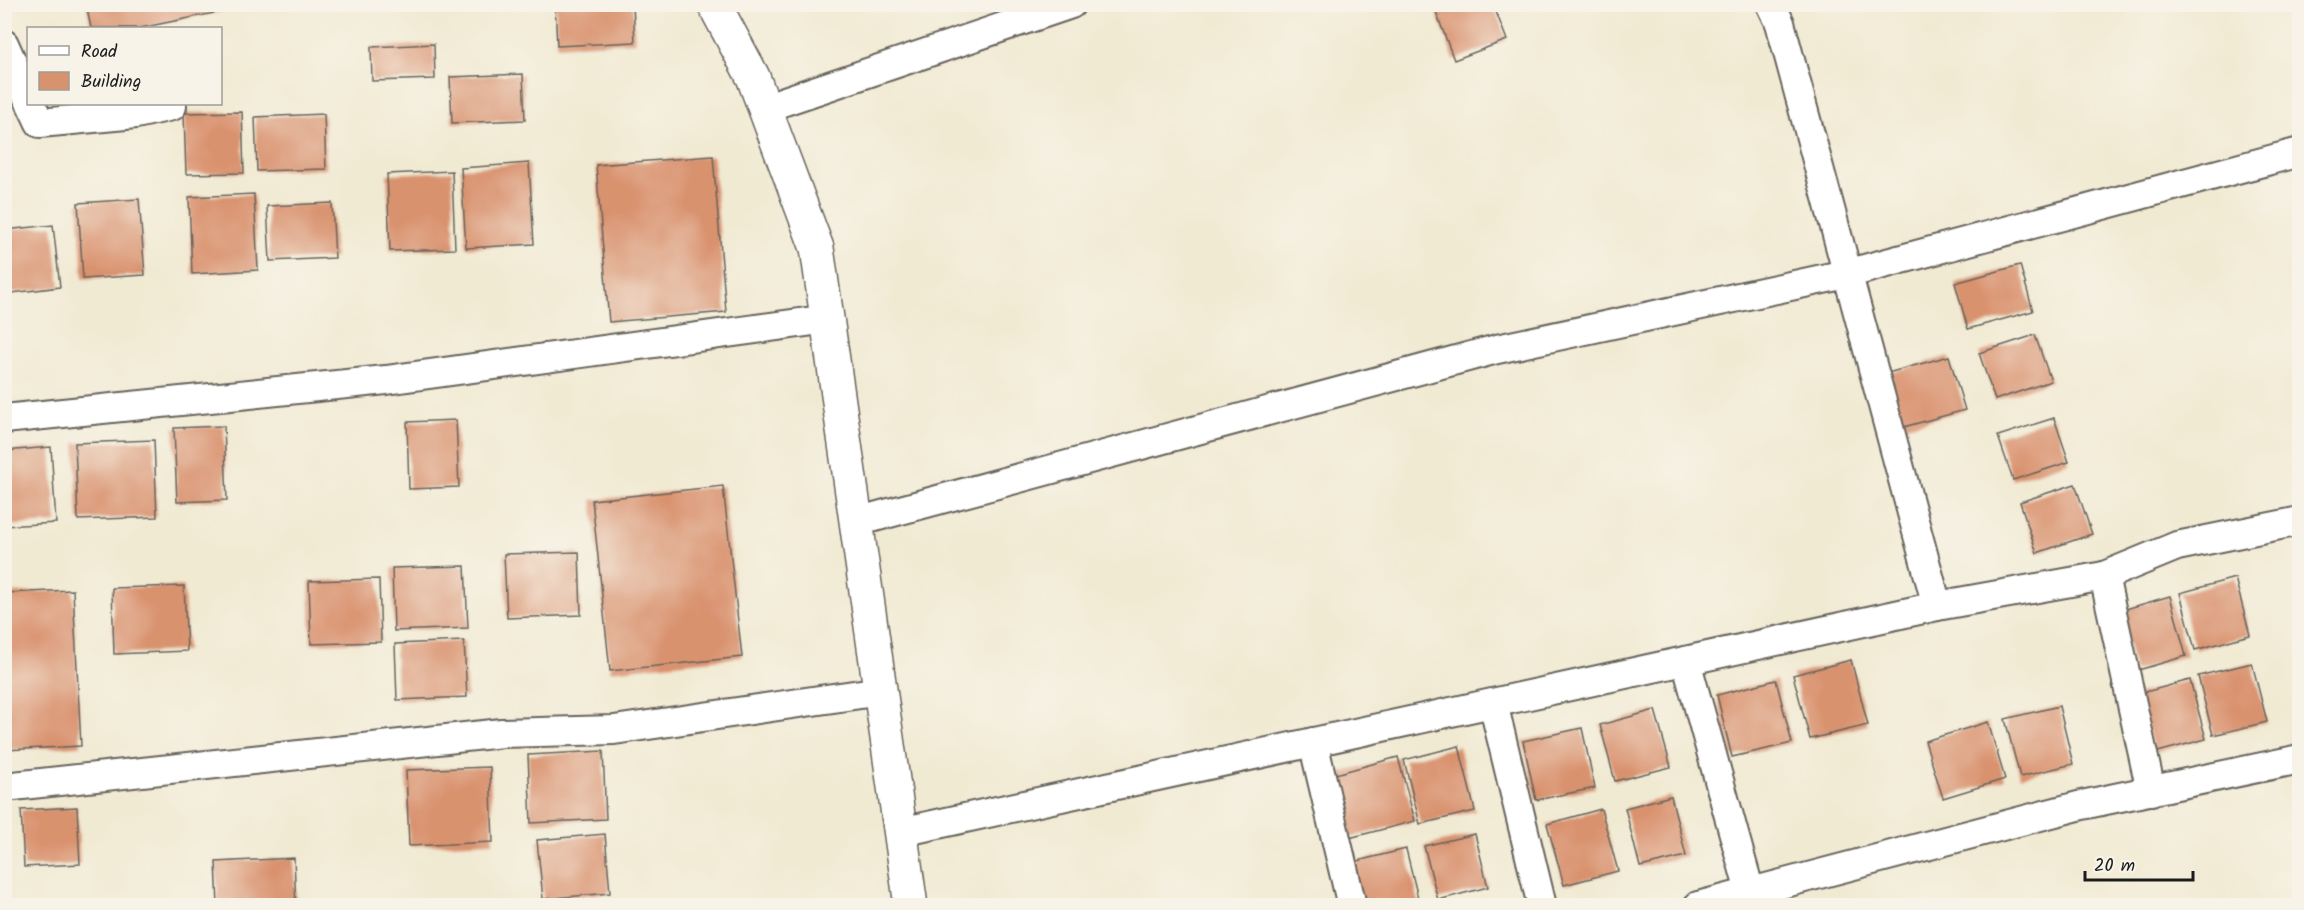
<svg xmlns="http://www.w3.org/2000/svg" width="2304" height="910" viewBox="0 0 2304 910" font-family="Kalam,sans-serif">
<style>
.building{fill:#d9926e}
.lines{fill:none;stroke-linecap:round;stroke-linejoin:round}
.minor-casing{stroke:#67645c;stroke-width:32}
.tertiary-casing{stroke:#67645c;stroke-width:36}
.minor{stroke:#fff;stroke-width:28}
.tertiary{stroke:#fff;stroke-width:33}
</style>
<rect width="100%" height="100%" fill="#f7f3e8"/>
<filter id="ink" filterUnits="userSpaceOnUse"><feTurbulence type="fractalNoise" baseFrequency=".0167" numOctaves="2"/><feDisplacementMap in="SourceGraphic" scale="12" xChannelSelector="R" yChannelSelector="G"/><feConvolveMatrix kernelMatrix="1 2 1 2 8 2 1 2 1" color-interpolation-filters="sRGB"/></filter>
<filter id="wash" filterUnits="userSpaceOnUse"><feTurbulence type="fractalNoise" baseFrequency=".008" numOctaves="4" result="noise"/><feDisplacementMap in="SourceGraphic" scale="24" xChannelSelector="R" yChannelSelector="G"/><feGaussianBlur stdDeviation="1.35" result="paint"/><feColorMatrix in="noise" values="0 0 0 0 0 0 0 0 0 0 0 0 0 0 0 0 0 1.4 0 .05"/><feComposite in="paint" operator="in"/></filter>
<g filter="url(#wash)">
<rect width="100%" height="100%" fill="#f1ead3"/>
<g id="blocks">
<g class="building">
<polygon points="86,4 249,4 249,6 140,28 91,28"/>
<polygon points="555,4 633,4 635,42 557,46"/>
<polygon points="1433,4 1493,4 1507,40 1454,60"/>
<polygon points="434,44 435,79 372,81 371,47"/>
<polygon points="523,74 525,120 452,123 450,77"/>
<polygon points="242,112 244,173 186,174 184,113"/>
<polygon points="324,114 326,169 257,171 255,117"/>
<polygon points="713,156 726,312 609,322 596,165"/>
<polygon points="529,163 534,244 466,248 461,168"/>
<polygon points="452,171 455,249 390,251 387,174"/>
<polygon points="254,194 258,270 192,274 189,197"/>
<polygon points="139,199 145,275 83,279 78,203"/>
<polygon points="332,203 335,258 270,261 267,206"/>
<polygon points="53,225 60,287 4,294 4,230"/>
<polygon points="2020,265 2033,311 1968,329 1955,283"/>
<polygon points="2035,335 2051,381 1995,400 1979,353"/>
<polygon points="1949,356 1965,410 1900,428 1884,374"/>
<polygon points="2054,418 2069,462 2013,480 1998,436"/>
<polygon points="456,420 459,487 409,489 407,422"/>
<polygon points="224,426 227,500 177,502 174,428"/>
<polygon points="154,440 157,517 78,520 75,443"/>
<polygon points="51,447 56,523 4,526 4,451"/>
<polygon points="2075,484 2092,534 2037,553 2020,502"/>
<polygon points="723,486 742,657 610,671 592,500"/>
<polygon points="579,552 581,615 507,618 504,554"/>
<polygon points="465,566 468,628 394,631 392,568"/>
<polygon points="2235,578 2250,635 2195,650 2180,593"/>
<polygon points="379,579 381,642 311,644 309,581"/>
<polygon points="184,586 187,651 114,654 112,588"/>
<polygon points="73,590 81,746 5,750 5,593"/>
<polygon points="2170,596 2186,656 2135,671 2119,611"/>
<polygon points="464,641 467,697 397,700 395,644"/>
<polygon points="1851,660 1868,725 1810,739 1793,675"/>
<polygon points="2252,663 2267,722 2213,735 2198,676"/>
<polygon points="1776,680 1792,743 1732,757 1717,695"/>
<polygon points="2190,680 2206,739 2154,753 2138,694"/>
<polygon points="2059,706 2073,764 2020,777 2005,719"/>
<polygon points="1655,710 1671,767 1615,781 1600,725"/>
<polygon points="1988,722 2005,779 1943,798 1925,741"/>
<polygon points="1582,728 1595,788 1536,800 1523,741"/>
<polygon points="1459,746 1475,811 1420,824 1404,760"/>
<polygon points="603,751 606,819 531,823 528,755"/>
<polygon points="1398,757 1415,821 1349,838 1332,775"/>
<polygon points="490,767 493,842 409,846 406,770"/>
<polygon points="1671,796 1686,856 1640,867 1625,808"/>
<polygon points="77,807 80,864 24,867 21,810"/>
<polygon points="1601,809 1618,871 1564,885 1547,824"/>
<polygon points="605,834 610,893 543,899 537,840"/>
<polygon points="1475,834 1488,887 1438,900 1424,846"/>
<polygon points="1406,849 1420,906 1355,906 1345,864"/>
<polygon points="294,858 296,906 218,906 216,862"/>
</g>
</g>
</g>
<g filter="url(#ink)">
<use href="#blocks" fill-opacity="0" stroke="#67645c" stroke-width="1.5"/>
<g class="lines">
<g class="minor-casing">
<g id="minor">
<polyline points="1771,4 1780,23 1937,606"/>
<polyline points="4,44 28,98"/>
<polyline points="31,104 40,123 136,114 172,106"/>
<polyline points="764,108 1071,4"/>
<polyline points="4,419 386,380 828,319"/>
<polyline points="856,522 1497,349 1846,274 2300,152"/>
<polyline points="2104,576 2151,791"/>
<polyline points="1686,661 1750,892"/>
<polyline points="1493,703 1542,906"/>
<polyline points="1313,742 1352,906"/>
<polyline points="4,787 502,733 614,730 881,691"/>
<polyline points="901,832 1937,606 2104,576 2177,546 2300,521"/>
<polyline points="1698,906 2082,805 2300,759"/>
</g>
</g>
<g class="tertiary-casing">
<polyline id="tertiary" points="714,4 753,77 817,248 911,906"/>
</g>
<use href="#minor" class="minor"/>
<use href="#tertiary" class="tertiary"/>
</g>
</g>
<rect width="2304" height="910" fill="none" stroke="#f7f3e8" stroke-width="24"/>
<rect x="27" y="27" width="195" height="78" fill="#f7f3e8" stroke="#9f9d96" stroke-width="1.5"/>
<rect x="39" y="46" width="30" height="9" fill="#ffffff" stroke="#9f9d96" stroke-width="1.5"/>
<text x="81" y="57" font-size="18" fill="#1c1c1c">Road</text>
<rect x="39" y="72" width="30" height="18" fill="#d9926e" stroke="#9f9d96" stroke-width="1.5"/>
<text x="81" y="87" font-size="18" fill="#1c1c1c">Building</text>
<path d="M2085 871v9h108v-9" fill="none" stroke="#1c1c1c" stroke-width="3"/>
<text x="2094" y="871" font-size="18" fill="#1c1c1c" stroke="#f7f3e8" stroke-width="4.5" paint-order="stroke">20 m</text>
</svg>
